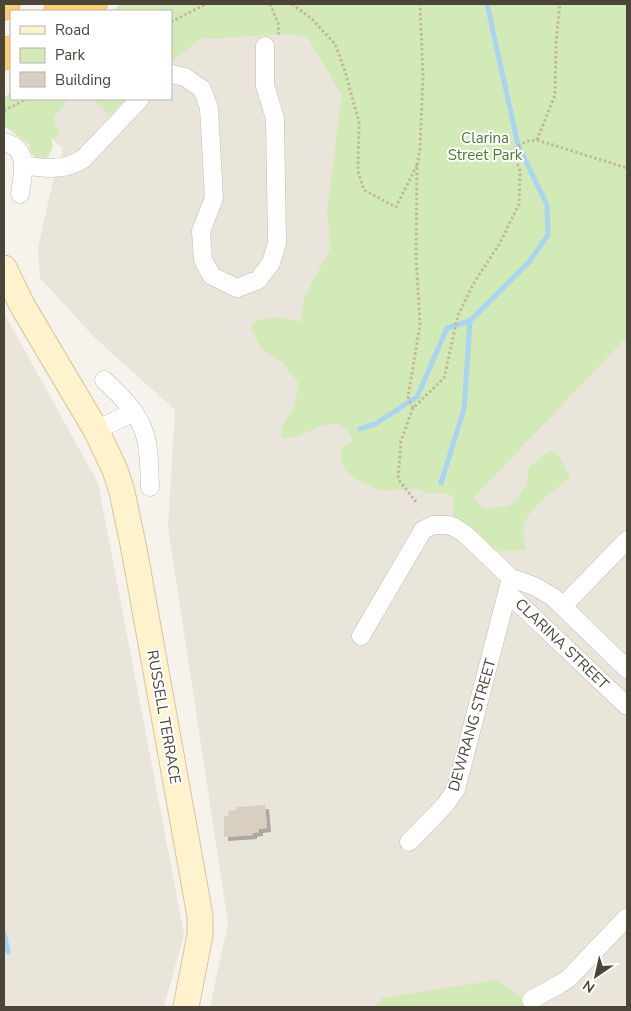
<svg xmlns="http://www.w3.org/2000/svg" width="631" height="1011" viewBox="0 0 631 1011" font-family="'Nunito Sans',sans-serif">
<style>
.residential{fill:#eae5da}
.green{fill:#d2eab5}
.lines{fill:none;stroke-linecap:round;stroke-linejoin:round}
.stream{stroke:#a9d4f2;stroke-width:5}
.building{fill:#d8cfc1;filter:url(#shadow)}
.minor-casing{stroke:#c2bbae;stroke-width:19}
.secondary-casing{stroke:#d6c79b;stroke-width:27}
.motorway-casing{stroke:#e0a43c;stroke-width:29}
.path{stroke:#c4b79f;stroke-width:3;stroke-dasharray:2.5 2.5;stroke-linecap:butt}
.minor{stroke:#fff;stroke-width:18}
.secondary{stroke:#fff3cd;stroke-width:25}
.motorway{stroke:#ffcf6e;stroke-width:28}
.labels{text-anchor:middle;dominant-baseline:central;stroke-width:4;stroke-linejoin:round;paint-order:stroke}
.park-label{font-size:15px;fill:#4a7f2a;stroke:#fff}
.street-label{font-size:15px;fill:#4b4439;stroke:#fff}
</style>
<defs>
<filter id="shadow"><feDropShadow dx="4" dy="4" stdDeviation="0" flood-color="#0004"/></filter>
</defs>
<rect width="100%" height="100%" fill="#f6f3ec"/>
<g class="residential">
<polygon points="312,33 342,95 424,493 445,493 627,336 627,1007 210,1007 228,923 168,527 175,410 94,337 40,278 38,248 52,185 63,149 31,121 55,99 171,99 171,48 201,39"/>
<polygon points="4,313 98,483 184,934 164,1007 4,1007"/>
</g>
<g class="green">
<path d="M121,4H627V337L474,497L484,509L509,506L518,497L527,484L529,467L546,454L553,450L561,459L570,478C556,489 527,509 524,526C522,533 525,543 526,550L499,551L477,541L453,522L454,497L445,493H424L421,489L379,490L358,480L344,469L340,452L345,445L353,442C340,402 308,441 282,438V426L294,407L299,384L283,363L261,349L250,326C263,313 283,318 300,322L305,296L331,247L327,214L342,95L308,38L294,34L201,39L171,61V11H112Z"/>
<polygon points="11,92 11,99 68,99 54,118 55,126 60,132 56,139 51,140 53,145 49,156 39,161 31,153 28,144 6,127 4,128 4,98"/>
<polygon points="92,99 126,99 109,116"/>
<polygon points="497,980 536,1007 375,1007 382,998"/>
</g>
<g class="lines">
<g class="stream">
<polyline points="360,429 375,424 417,397 447,328 470,321"/>
<polyline points="441,483 464,409 470,321 529,262 548,235 547,205 518,145 487,4"/>
<polyline points="4,933 8,952"/>
</g>
</g>
<polygon class="building" points="265,805 267,828 259,829 259,832 253,833 253,835 224,837 224,816 229,816 228,811 237,810 237,807"/>
<g class="lines">
<g class="minor-casing">
<g id="minor">
<polyline points="171,74 185,77 202,89 209,108 214,198 201,231 203,260 212,276 237,288 258,280 271,263 277,243 275,118 265,86 265,46"/>
<path d="M4,142C30,148 23,174 20,194"/>
<path d="M24,165C43,169 67,171 84,158L140,99"/>
<path d="M104,380C120,395 137,411 144,432C150,449 149,469 150,487"/>
<polyline points="96,430 134,412"/>
<polyline points="508,593 627,706"/>
<polyline points="563,606 627,540"/>
<polyline points="361,636 423,530 433,525 447,525 454,527 465,534 511,578 534,586 553,597 627,669"/>
<polyline points="409,842 445,805 456,789 511,578"/>
<polyline points="531,1000 560,984 569,978 627,917"/>
</g>
</g>
<g class="secondary-casing">
<polyline id="secondary" points="4,268 22,305 96,430 115,470 122,492 134,549 200,916 200,935 186,1007"/>
</g>
<g class="motorway-casing">
<g id="motorway">
<polyline points="4,6 6,4"/>
<polyline points="58,11 66,4"/>
<polyline points="83,11 93,4"/>
<polyline points="4,56 11,50"/>
</g>
</g>
<g class="path">
<polyline points="270,4 278,23 279,33 277,35"/>
<polyline points="292,4 313,20 335,44 345,71 359,122 358,171 364,190 396,207 417,165"/>
<polyline points="171,22 206,4"/>
<polyline points="4,111 26,99"/>
<polyline points="537,140 555,95 556,42 560,4"/>
<polyline points="413,408 408,397 420,325 416,256 417,167 420,147 423,75 420,4"/>
<polyline points="416,502 398,479 401,441 413,408 444,378 458,315 475,281 500,243 519,204 520,171 512,150 527,141 537,140 627,168"/>
</g>
<use href="#minor" class="minor"/>
<use href="#secondary" class="secondary"/>
<use href="#motorway" class="motorway"/>
</g>
<g class="labels">
<g class="park-label">
<text x="485" y="138">Clarina<tspan x="485" dy="17">Street Park</tspan></text>
</g>
<g class="street-label">
<text transform="translate(562 644) rotate(44)">CLARINA STREET</text>
<text transform="translate(164 717) rotate(80)">RUSSELL TERRACE</text>
<text transform="translate(472 725) rotate(-74)">DEWRANG STREET</text>
</g>
</g>
<rect width="631" height="1011" fill="none" stroke="#4b4439" stroke-width="10"/>
<rect x="10" y="10" width="162" height="90" fill="#ffffff" stroke="#b7b4b0"/>
<rect x="20" y="26" width="25" height="8" fill="#fff3cd" stroke="#b7b4b0"/>
<text x="55" y="35" font-size="15" fill="#4b4439">Road</text>
<rect x="20" y="48" width="25" height="15" fill="#d2eab5" stroke="#b7b4b0"/>
<text x="55" y="60" font-size="15" fill="#4b4439">Park</text>
<rect x="20" y="72" width="25" height="15" fill="#d8cfc1" stroke="#b7b4b0"/>
<text x="55" y="85" font-size="15" fill="#4b4439">Building</text>
<g transform="translate(596 976) rotate(214)" stroke="#ffffff" stroke-width="4" paint-order="stroke">
<path d="M0-4L9 19L0 12L-9 19Z" fill="#4b4439"/>
<text y="-8" font-size="14" font-weight="bold" text-anchor="middle" fill="#4b4439">N</text>
</g>
</svg>
